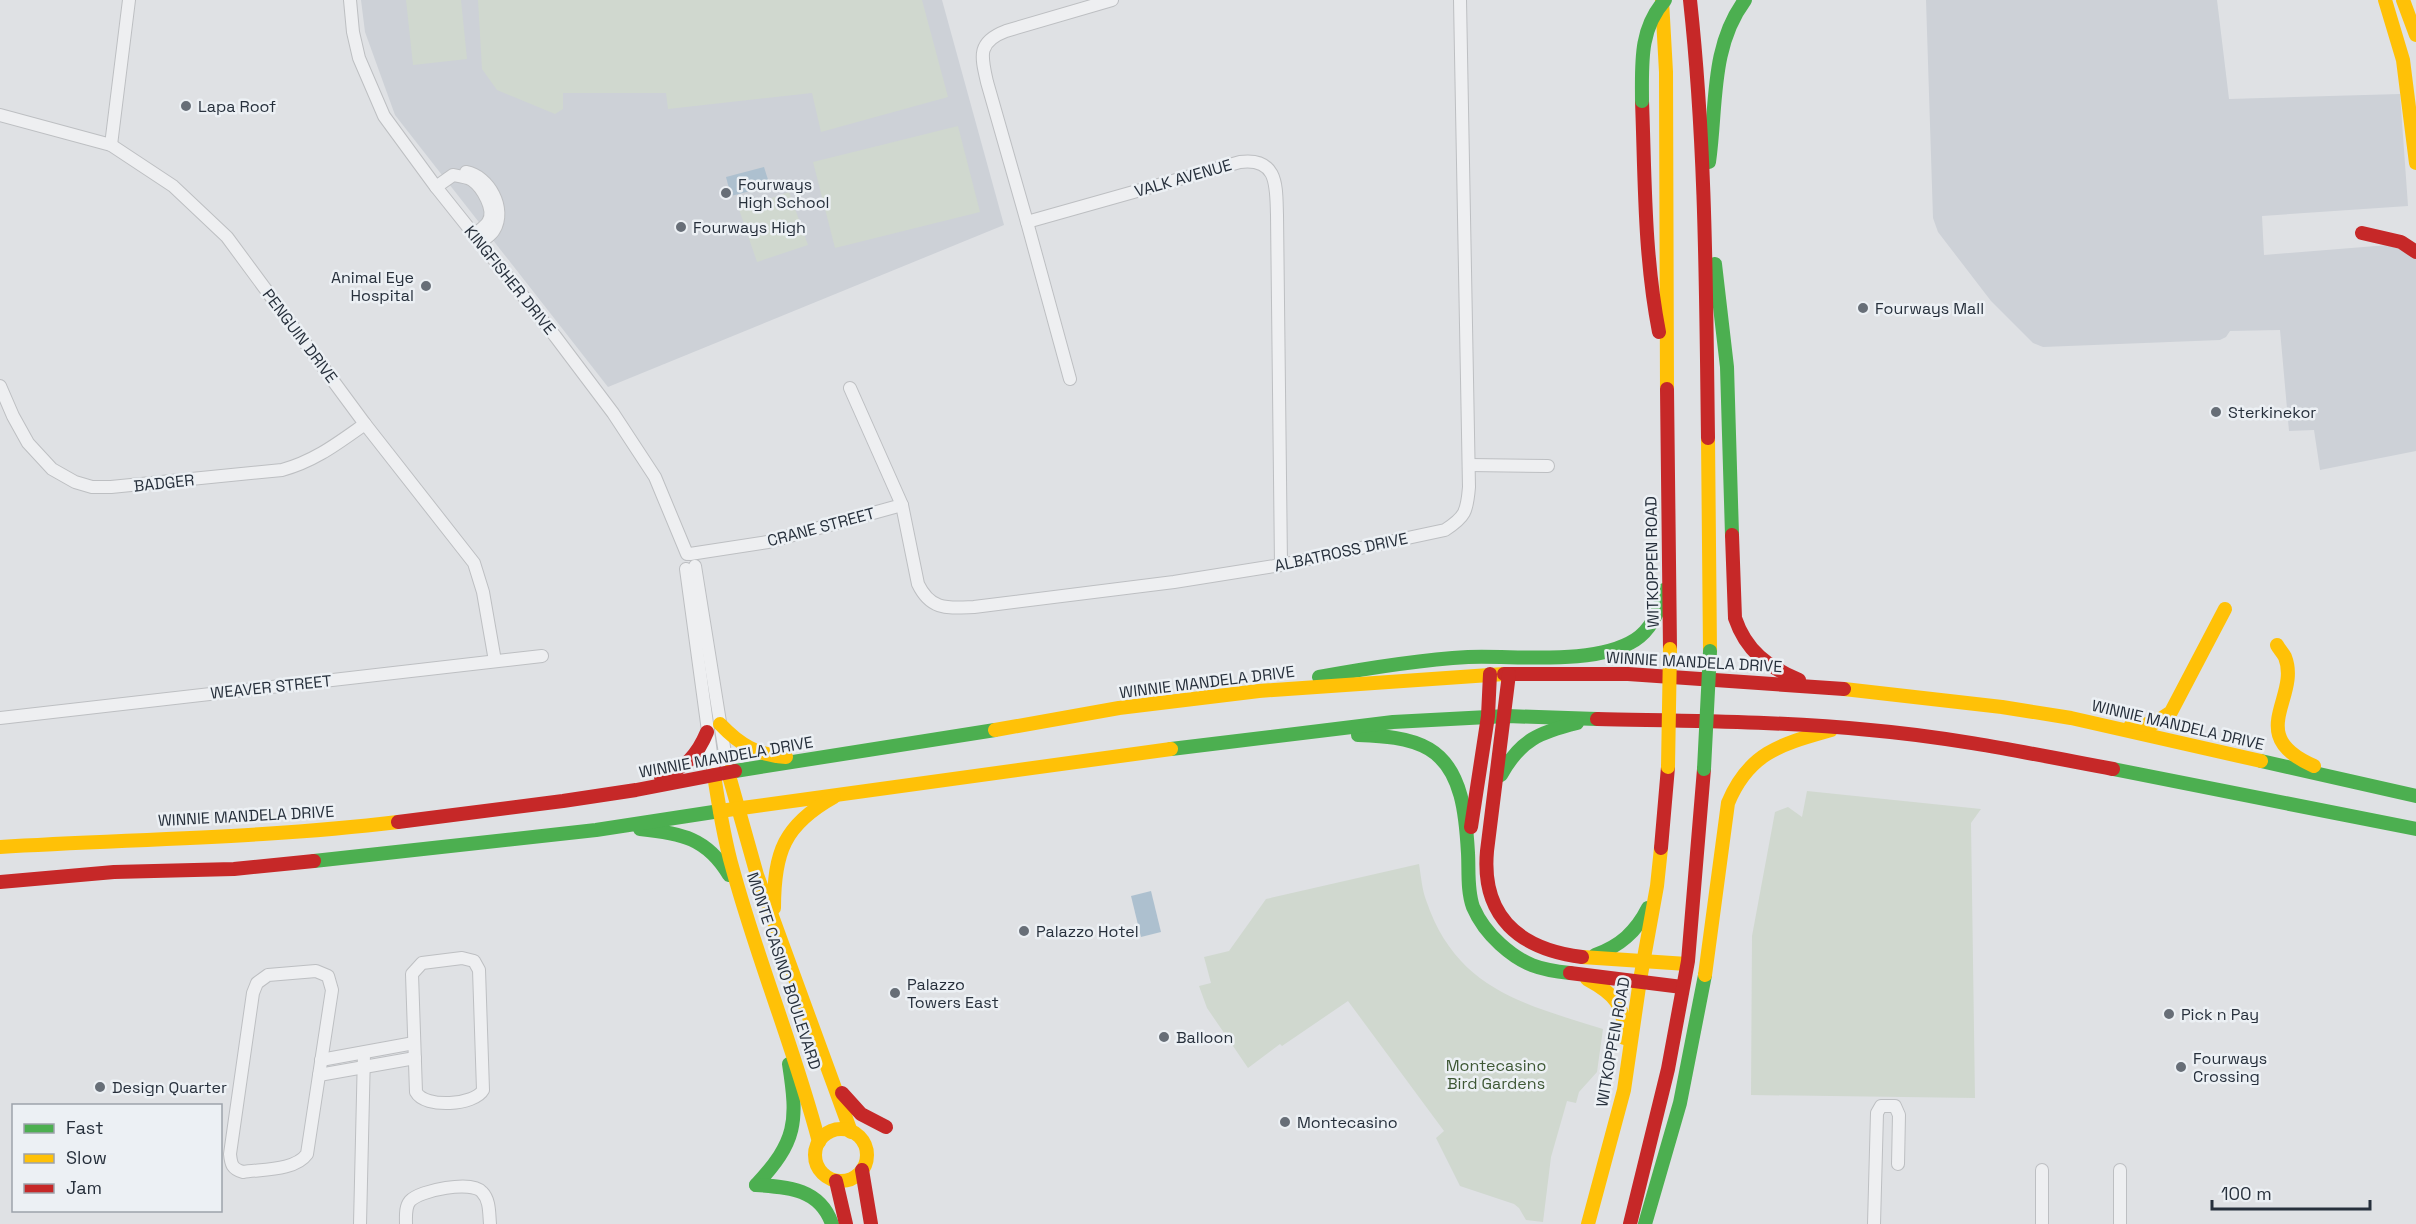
<svg xmlns="http://www.w3.org/2000/svg" width="2416" height="1224" viewBox="0 0 2416 1224" font-family="'Space Grotesk',sans-serif">
<style>
.built{fill:#cdd1d7}
.green{fill:#d0d8cf}
.water{fill:#adc0cf}
.lines{fill:none;stroke-linecap:round;stroke-linejoin:round}
.street-casing{stroke:#bdbfc2;stroke-width:14}
.street{stroke:#eeeff1;stroke-width:12}
.fast{stroke:#4caf50;stroke-width:14}
.slow{stroke:#ffc107;stroke-width:14}
.jam{stroke:#c62828;stroke-width:14}
.fast-bridge{stroke:#4caf50;stroke-width:14}
.slow-bridge{stroke:#ffc107;stroke-width:14}
.poi-dot{fill:#676e77;stroke:#ecf0f4;stroke-width:2}
.labels{text-anchor:middle;dominant-baseline:central;stroke-width:5;stroke-linejoin:round;paint-order:stroke}
.poi-label{font-size:16px;fill:#27303c;stroke:#ecf0f4;text-anchor:start}
.street-label{font-size:16px;fill:#27303c;stroke:#ecf0f4}
.park-label{font-size:16px;fill:#3e5835;stroke:#ecf0f4}
</style>
<rect width="100%" height="100%" fill="#dfe1e4"/>
<g class="built">
<polygon points="361,0 942,0 1004,225 608,387 395,115 365,32"/>
<polygon points="1926,0 2217,0 2229,99 2400,94 2408,206 2262,216 2264,255 2401,244 2416,259 2416,451 2320,470 2314,430 2289,431 2280,330 2230,331 2226,337 2220,340 2043,347 2033,343 1991,301 1938,232 1933,218"/>
</g>
<g class="green">
<polygon points="406,0 461,0 467,59 413,65"/>
<polygon points="478,0 922,0 948,97 821,132 812,93 668,109 666,93 563,93 563,109 555,114 497,90 482,69"/>
<polygon points="958,126 980,212 835,248 813,162"/>
<polygon points="789,192 808,245 757,262 739,209"/>
<polygon points="1807,791 1981,809 1971,823 1975,1098 1751,1095 1752,936 1775,812 1788,807 1802,817"/>
<path d="M1419,864C1421,876 1422,889 1426,900C1456,989 1523,1004 1603,1029L1597,1072L1579,1092L1576,1103L1567,1101L1551,1157L1543,1222L1526,1220L1519,1208L1514,1204L1460,1186L1436,1138L1444,1131L1348,1001L1282,1046L1280,1044L1248,1068L1207,1008L1199,986L1211,983L1204,957L1229,951L1266,899Z"/>
</g>
<g class="water">
<polygon points="764,167 770,186 731,196 726,177"/>
<polygon points="1151,891 1161,932 1141,937 1131,896"/>
</g>
<g class="lines">
<g class="street-casing">
<g id="street">
<polyline points="350,0 353,32 359,58 384,116 436,187 555,336 613,413 655,477 687,554"/>
<path d="M1112,0L1006,31C977,42 981,56 987,82L1027,222L1240,162C1279,157 1276,188 1277,215L1281,565"/>
<polyline points="0,115 111,145 173,186 227,237 365,424 474,563 483,592 495,661"/>
<polyline points="111,145 129,0"/>
<path d="M466,172C489,176 507,209 494,230C492,235 484,239 480,243"/>
<path d="M436,187L453,175C459,176 467,177 472,180C482,187 496,210 488,222C485,227 478,231 474,235"/>
<polyline points="1027,222 1070,379"/>
<path d="M0,386L13,416L28,443L52,469L75,482L92,487H111L282,470C315,461 338,443 365,424"/>
<path d="M850,388L902,505L918,584C931,611 948,608 974,607L1174,582L1281,565L1445,530C1465,517 1467,512 1469,487L1460,0"/>
<polyline points="1469,465 1548,466"/>
<polyline points="690,554 768,542 902,505"/>
<polyline points="695,566 728,772"/>
<polyline points="686,569 714,775"/>
<polyline points="0,718 542,656"/>
<path d="M462,958L474,961L479,970L483,1090C475,1105 425,1109 416,1092L412,974L422,963Z"/>
<path d="M316,971L328,976L332,990L307,1154C295,1171 261,1169 243,1172C232,1169 231,1164 230,1154L253,993L257,983L268,975Z"/>
<polyline points="321,1060 414,1043"/>
<polyline points="319,1075 415,1058"/>
<polyline points="2120,1170 2120,1224"/>
<polyline points="360,1224 364,1053"/>
<path d="M406,1224C406,1216 405,1207 410,1201C420,1190 472,1180 482,1192C490,1200 489,1213 490,1224"/>
<polyline points="1874,1224 1877,1113 1881,1106 1895,1106 1899,1115 1898,1164"/>
<polyline points="2042,1224 2042,1170"/>
</g>
</g>
<use href="#street" class="street"/>
<g class="fast">
<path d="M1709,162C1717,106 1710,47 1745,0"/>
<polyline points="1715,264 1727,367 1732,535"/>
<path d="M1319,677C1368,668 1418,660 1468,657C1516,655 1594,666 1635,640C1652,629 1660,609 1664,590"/>
<path d="M1358,735C1382,736 1408,737 1429,749C1463,769 1466,818 1468,853C1469,871 1467,890 1473,907C1479,921 1489,934 1500,944C1523,965 1540,970 1570,973"/>
<polyline points="1171,749 1393,722 1507,716 1597,719"/>
<polyline points="2261,761 2416,796"/>
<polyline points="2113,769 2416,829"/>
<polyline points="735,771 995,730"/>
<path d="M1501,775C1520,740 1540,732 1577,723"/>
<path d="M640,829C681,833 707,838 729,875"/>
<polyline points="314,861 596,830 720,811"/>
<path d="M1595,955C1620,946 1636,932 1648,908"/>
<path d="M756,1185C797,1141 798,1122 789,1064"/>
<path d="M756,1185C789,1187 820,1189 832,1224"/>
<polyline points="1645,1224 1680,1103 1705,975"/>
</g>
<g class="slow">
<polyline points="1662,0 1666,72 1667,389"/>
<polyline points="2385,0 2403,60 2416,163"/>
<polyline points="2403,0 2416,35"/>
<polyline points="1708,438 1710,651"/>
<path d="M2277,645C2279,649 2283,653 2285,657C2301,698 2243,735 2314,766"/>
<polyline points="1844,689 2002,707 2071,718 2261,761"/>
<path d="M720,724C740,745 757,755 786,757"/>
<polyline points="2131,725 2153,724 2171,712 2225,609"/>
<polyline points="995,730 1119,708 1259,691 1504,674"/>
<polyline points="728,772 757,875 851,1132"/>
<path d="M714,775C719,807 724,839 733,870C758,962 795,1050 819,1142"/>
<polyline points="720,811 1171,749"/>
<path d="M0,847C133,839 266,838 398,822"/>
<path d="M774,908C774,852 784,825 834,797"/>
<polyline points="1582,957 1687,964"/>
<path d="M1705,975L1728,803C1749,752 1782,744 1831,730"/>
<path d="M1587,979C1615,994 1625,1005 1624,1038"/>
<circle cx="841" cy="1155" r="26"/>
<polyline points="1588,1224 1624,1090 1640,980 1657,886 1661,848"/>
</g>
<g class="jam">
<path d="M1690,0C1706,146 1706,292 1708,438"/>
<path d="M1642,101C1645,179 1644,255 1659,332"/>
<polyline points="2362,233 2401,242 2416,252"/>
<polyline points="1667,389 1670,649"/>
<path d="M1732,535L1735,618C1746,651 1768,667 1799,680"/>
<polyline points="1504,674 1628,674 1844,689"/>
<path d="M1509,674L1487,851C1481,917 1520,949 1582,957"/>
<path d="M1597,719C1688,721 1779,721 1870,730C1952,737 2033,754 2113,769"/>
<path d="M661,777C685,768 697,756 707,732"/>
<polyline points="398,822 563,801 636,790 735,771"/>
<polyline points="1471,827 1488,716 1490,674"/>
<polyline points="1661,848 1668,767"/>
<polyline points="0,882 114,872 234,869 314,861"/>
<polyline points="1570,973 1682,987"/>
<polyline points="842,1093 861,1114 886,1127"/>
<polyline points="862,1170 871,1224"/>
<polyline points="836,1181 846,1224"/>
<polyline points="1630,1224 1668,1069 1688,961 1704,769"/>
</g>
<g class="fast-bridge">
<path d="M1642,101C1642,64 1639,29 1665,0"/>
<polyline points="1704,769 1710,651"/>
</g>
<polyline class="slow-bridge" points="1668,767 1670,649"/>
</g>
<g class="poi-dot">
<circle cx="186" cy="106" r="6"/>
<circle cx="726" cy="193" r="6"/>
<circle cx="681" cy="227" r="6"/>
<circle cx="426" cy="286" r="6"/>
<circle cx="1863" cy="308" r="6"/>
<circle cx="2216" cy="412" r="6"/>
<circle cx="1024" cy="931" r="6"/>
<circle cx="895" cy="993" r="6"/>
<circle cx="2169" cy="1014" r="6"/>
<circle cx="1164" cy="1037" r="6"/>
<circle cx="2181" cy="1067" r="6"/>
<circle cx="100" cy="1087" r="6"/>
<circle cx="1285" cy="1122" r="6"/>
</g>
<g class="labels">
<g class="poi-label">
<text x="198" y="106">Lapa Roof</text>
<text x="738" y="184">Fourways<tspan x="738" dy="18">High School</tspan></text>
<text x="693" y="227">Fourways High</text>
<text x="414" y="277" text-anchor="end">Animal Eye<tspan x="414" dy="18">Hospital</tspan></text>
<text x="1875" y="308">Fourways Mall</text>
<text x="2228" y="412">Sterkinekor</text>
<text x="1036" y="931">Palazzo Hotel</text>
<text x="907" y="984">Palazzo<tspan x="907" dy="18">Towers East</tspan></text>
<text x="2181" y="1014">Pick n Pay</text>
<text x="1176" y="1037">Balloon</text>
<text x="2193" y="1058">Fourways<tspan x="2193" dy="18">Crossing</tspan></text>
<text x="112" y="1087">Design Quarter</text>
<text x="1297" y="1122">Montecasino</text>
</g>
<g class="street-label">
<text transform="translate(1183 178) rotate(-16)">VALK AVENUE</text>
<text transform="translate(510 280) rotate(51)">KINGFISHER DRIVE</text>
<text transform="translate(300 336) rotate(53)">PENGUIN DRIVE</text>
<text transform="translate(164 483) rotate(-6)">BADGER</text>
<text transform="translate(821 527) rotate(-15)">CRANE STREET</text>
<text transform="translate(1341 552) rotate(-12)">ALBATROSS DRIVE</text>
<text transform="translate(1652 562) rotate(-91)">WITKOPPEN ROAD</text>
<text transform="translate(1694 662) rotate(3)">WINNIE MANDELA DRIVE</text>
<text transform="translate(1207 682) rotate(-7)">WINNIE MANDELA DRIVE</text>
<text transform="translate(271 687) rotate(-6)">WEAVER STREET</text>
<text transform="translate(2178 725) rotate(13)">WINNIE MANDELA DRIVE</text>
<text transform="translate(726 757) rotate(-10)">WINNIE MANDELA DRIVE</text>
<text transform="translate(246 816) rotate(-3)">WINNIE MANDELA DRIVE</text>
<text transform="translate(784 971) rotate(72)">MONTE CASINO BOULEVARD</text>
<text transform="translate(1613 1042) rotate(-80)">WITKOPPEN ROAD</text>
</g>
<g class="park-label">
<text x="1496" y="1065">Montecasino<tspan x="1496" dy="18">Bird Gardens</tspan></text>
</g>
</g>
<rect x="12" y="1104" width="210" height="108" fill="#ecf0f4" stroke="#9da3aa" stroke-width="1.5"/>
<rect x="24" y="1124" width="30" height="9" fill="#4caf50" stroke="#9da3aa" stroke-width="1.5"/>
<text x="66" y="1134" font-size="18" fill="#27303c">Fast</text>
<rect x="24" y="1154" width="30" height="9" fill="#ffc107" stroke="#9da3aa" stroke-width="1.5"/>
<text x="66" y="1164" font-size="18" fill="#27303c">Slow</text>
<rect x="24" y="1184" width="30" height="9" fill="#c62828" stroke="#9da3aa" stroke-width="1.5"/>
<text x="66" y="1194" font-size="18" fill="#27303c">Jam</text>
<path d="M2212 1200v9h158v-9" fill="none" stroke="#27303c" stroke-width="3"/>
<text x="2221" y="1200" font-size="18" fill="#27303c" stroke="#ecf0f4" stroke-width="4.5" paint-order="stroke">100 m</text>
</svg>
